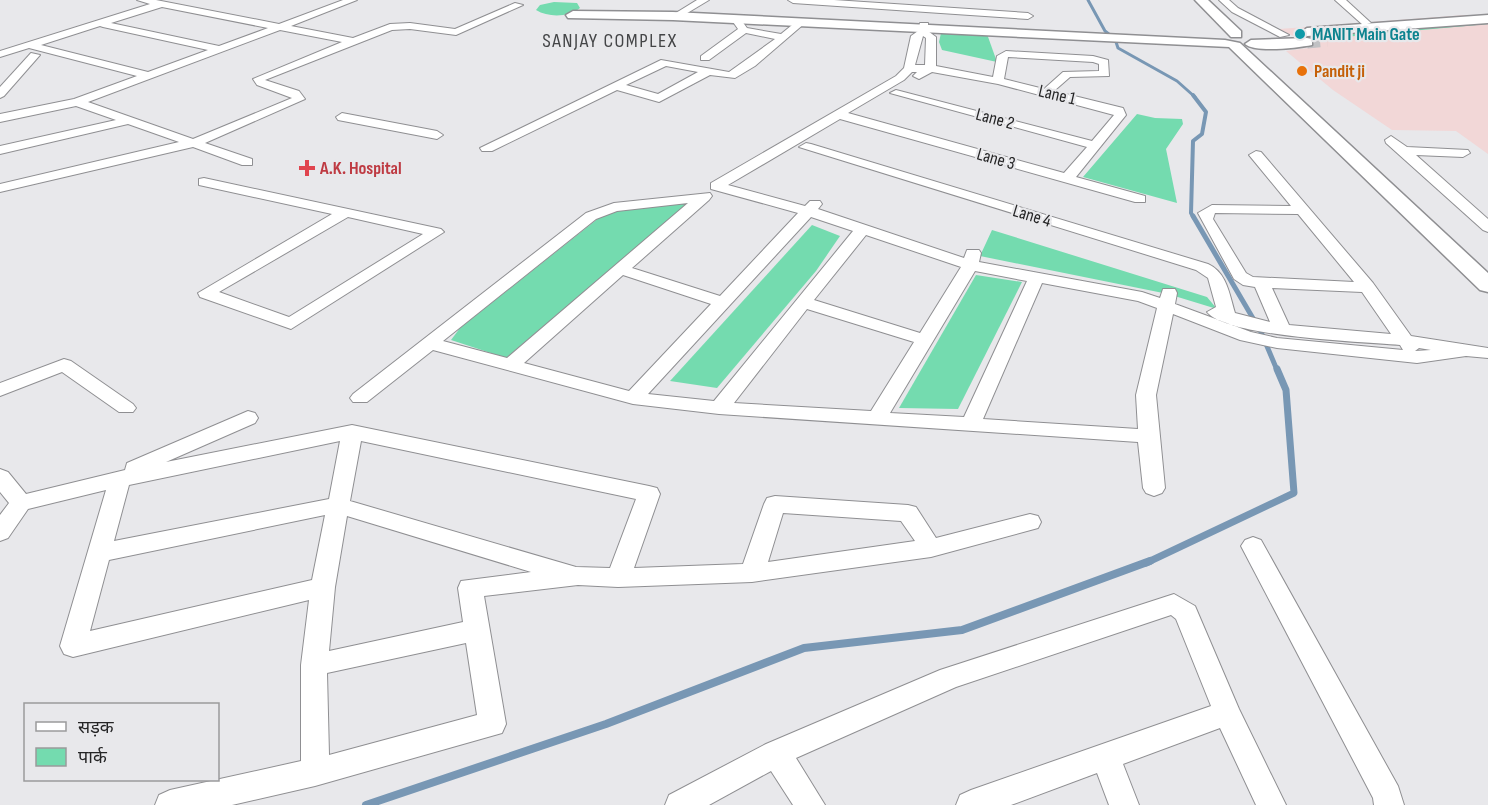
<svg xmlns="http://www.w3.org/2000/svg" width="1488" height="805" viewBox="0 0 1488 805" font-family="'Sofia Sans Condensed','Noto Sans Devanagari',sans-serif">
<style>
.education{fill:#f2d7d7}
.green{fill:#74dbaf}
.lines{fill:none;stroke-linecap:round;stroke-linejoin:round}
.stream-far4{stroke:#7897b4;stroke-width:3}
.stream-far3{stroke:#7897b4;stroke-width:4}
.stream-far2{stroke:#7897b4;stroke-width:5}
.stream-far1{stroke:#7897b4;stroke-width:7}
.stream{stroke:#7897b4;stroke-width:8}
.tertiary-tunnel{stroke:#c1c1c4;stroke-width:13;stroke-dasharray:13 7;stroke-linecap:butt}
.minor-casing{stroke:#8f8f92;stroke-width:2}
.tertiary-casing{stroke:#8f8f92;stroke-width:3}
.secondary-casing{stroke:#8f8f92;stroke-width:3}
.minor{fill:#fff;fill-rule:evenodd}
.tertiary{fill:#fff;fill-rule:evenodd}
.secondary{fill:#fff;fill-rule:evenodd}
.culture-dot{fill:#0f9aa8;stroke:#e8e8eb;stroke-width:2}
.food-dot{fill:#e8710a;stroke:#e8e8eb;stroke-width:2}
.health-dot{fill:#e0444e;stroke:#e8e8eb;stroke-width:2}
.labels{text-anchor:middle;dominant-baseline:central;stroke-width:4.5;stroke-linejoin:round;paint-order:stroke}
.far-culture-label{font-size:18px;font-weight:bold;fill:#0d838f;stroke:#e8e8eb;text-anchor:start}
.far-food-label{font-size:18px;font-weight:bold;fill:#c56008;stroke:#e8e8eb;text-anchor:start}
.far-street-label{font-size:18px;fill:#252526;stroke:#e8e8eb}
.far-health-label{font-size:18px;font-weight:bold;fill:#be3a42;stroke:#e8e8eb;text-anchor:start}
.far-neighbourhood-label{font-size:20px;letter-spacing:1.5px;fill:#444547;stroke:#e8e8eb}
</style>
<rect width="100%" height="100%" fill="#e8e8eb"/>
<polygon class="education" points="1465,15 1488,15 1488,154 1456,131 1392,130 1333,90 1286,51 1315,47 1279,29"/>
<g class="green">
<path d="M554,2L577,3L580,8C569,17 549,18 536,10L540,5Z"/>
<polygon points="1488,20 1488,24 1322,39 1313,35"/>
<polygon points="941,33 987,34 997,62 942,50 939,42"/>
<polygon points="1137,114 1155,118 1182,119 1183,124 1166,149 1177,203 1083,177"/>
<polygon points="693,199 506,358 451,340 460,328 605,213"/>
<polygon points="812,225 840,236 816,271 717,388 670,381"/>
<polygon points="992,230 1207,297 1217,309 1168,294 980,256"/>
<polygon points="976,275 1022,282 958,409 899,408"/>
</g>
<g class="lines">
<polyline class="stream-far4" points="1088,0 1105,31 1115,39 1118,48 1177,81 1195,97"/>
<polyline class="stream-far3" points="1193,95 1206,112 1202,134 1193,141 1191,213 1194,218"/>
<polyline class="stream-far2" points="1193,216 1261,332 1277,370"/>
<polyline class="stream-far1" points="1146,563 1294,493 1286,390 1277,369"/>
<polyline class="stream" points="366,805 606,724 804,648 962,630 1150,561"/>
<polyline class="tertiary-tunnel" points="1307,42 1327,40"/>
<g class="minor-casing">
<g id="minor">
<path d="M137,0H156L279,24L343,0H357L291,26L353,38L390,24L410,23L455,29L515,3L523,5L456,35L410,29L392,30L265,80L299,91L305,99L205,143L252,159V165H242L193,147L0,192V184L179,142L128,124L0,154V146L116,120L76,106L0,122V114L74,99L137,76L29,48L0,57V51L150,4ZM162,7L268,28L219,46L111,23ZM100,26L103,27L208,50L148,72L41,45ZM280,30L342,42L253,79L257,85L292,98L193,139L88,102Z"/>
<polygon points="697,0 709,0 679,18 671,16"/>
<polygon points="788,0 834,0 1028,13 1033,16 1028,19 793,3"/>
<polygon points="1219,0 1229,0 1238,8 1289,35 1280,37 1232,12"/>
<polygon points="1335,0 1346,0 1371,23 1363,25"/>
<path d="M733,17H739L747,28L781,34L797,21L805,23L755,66L735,78L710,75L659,102L617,90L492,151H482L480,148L661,60L729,72L775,39L746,33L709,60H701V56L738,29L731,19ZM666,66L698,72L658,94L626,85Z"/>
<path d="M920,23H928V31L936,37V66L993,77L997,56L1006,51L1093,56L1108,60L1109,76L1070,77L1054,91L1123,108L1126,115L1076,177L1145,196V202H1135L840,119L728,185L805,206L810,201H820L822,204L818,209L964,258L967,250H979L981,253L979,262L1142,292L1160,298L1163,289H1175L1177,293L1175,304L1251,332L1277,338L1403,350L1400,345C1365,342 1226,337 1207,312L1216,307L1208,278L1196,270L799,147L806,143L811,144L1208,264C1227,273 1229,293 1235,313L1270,322L1255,287L1243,285L1234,279L1198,213L1212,205L1291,206L1249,155L1256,151L1261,152L1373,283L1411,336L1488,348V358L1466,356L1417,363L1277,348L1240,340L1173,314L1156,395L1165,488L1162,493L1154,496L1146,493L1143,488L1138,442L719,414L633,404L433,350L367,402H353L350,398L353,394L586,213L614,203L710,193L712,196L709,200L632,268L720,296L798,213L711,189V183L896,76L904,68L911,36L918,31ZM923,36L926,38L925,65H915ZM1008,57L1093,62L1099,64V71L1063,72L1044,89L1004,79ZM912,72H917L913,76L919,79L932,72L998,84L1114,115L1092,141L896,90L890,93L1087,147L1064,173L848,113L904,80ZM688,203L507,358L443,341L596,219L617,211ZM1215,213L1298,214L1354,282L1253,277L1246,273L1213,219ZM811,217L853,231L714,401L648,394ZM866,235L961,267L920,333L814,300ZM975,271L1027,281L964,417L890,413ZM623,275L711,304L629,391L524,363ZM1042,283L1138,301L1157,308L1136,395L1138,429L983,419ZM1272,288L1362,292L1391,334L1289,325ZM807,309L914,342L871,411L734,403ZM1419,348L1431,350L1415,351Z"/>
<polygon points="31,53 40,55 4,96 0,98 0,87"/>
<polygon points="342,113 437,131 443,135 437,139 338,120 336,117"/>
<polygon points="1391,136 1407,147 1468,150 1470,153 1463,157 1416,155 1488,219 1488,232 1483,230 1386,143 1385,140"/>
<path d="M204,178L441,229L444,232L291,329L200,297L198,293L332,214L199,185V179ZM348,217L423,234L289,317L219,292Z"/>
<polygon points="64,359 71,361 133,404 136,408 133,412 119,412 62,372 0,396 0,383"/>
<path d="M248,411L255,413L258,418L255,423L166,462L352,425L649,486L657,488L660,494L634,568L743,564L764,504L767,498L775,496L908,505L916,507L936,538L1030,514L1038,516L1041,522L1038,528L931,557L752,582L618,587L578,585L484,596L506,724L502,733L315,786L232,805H155L159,795L170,790L301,761V665L309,600L73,657L64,654L60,646L106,490L28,509L8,538L0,541V515L9,503L0,492V469L8,472L26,494L125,470L127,463ZM340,441L329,499L114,541L129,485ZM361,441L636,499L610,568L576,567L350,501ZM783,513L901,521L915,541L768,562ZM325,515L312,580L90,631L109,560ZM347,516L531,572L461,581L458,588L463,622L329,651L335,587ZM466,643L477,715L329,755L327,673Z"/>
<polygon points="1253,537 1261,540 1398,786 1404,805 1374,805 1373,798 1241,546 1245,540"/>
<polygon points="1174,594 1195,606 1239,709 1286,805 1256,805 1220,728 1123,764 1139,805 1109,805 1097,773 1011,805 956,805 960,795 971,790 1211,706 1176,619 1171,615 956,687 796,758 825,805 793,805 771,771 709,805 665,805 669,795 766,744 940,670"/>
</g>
</g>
<g class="tertiary-casing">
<g id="tertiary">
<polygon points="1488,15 1488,23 1307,36 1301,32 1307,28"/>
<path d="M1307,38L1312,39V45C1297,48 1255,53 1245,44L1251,40Z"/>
</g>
</g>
<g class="secondary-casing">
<g id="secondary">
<polygon points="1195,0 1208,0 1241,31 1241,37 1231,37"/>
<polygon points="573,11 673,12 1225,40 1240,43 1488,273 1488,292 1480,290 1229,47 673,20 568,18 566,15"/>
</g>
</g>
<use href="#minor" class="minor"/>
<use href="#tertiary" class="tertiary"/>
<use href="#secondary" class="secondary"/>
</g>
<circle class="culture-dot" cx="1300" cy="34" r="6"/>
<circle class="food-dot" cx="1302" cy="71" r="6"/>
<path class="health-dot" d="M304 159h6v6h6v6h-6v6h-6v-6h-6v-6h6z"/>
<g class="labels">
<g class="far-culture-label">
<text x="1312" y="34">MANIT Main Gate</text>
</g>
<g class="far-food-label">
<text x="1314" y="71">Pandit ji</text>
</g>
<g class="far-street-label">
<text transform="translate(1057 95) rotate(13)">Lane 1</text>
<text transform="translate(995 119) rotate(15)">Lane 2</text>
<text transform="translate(996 159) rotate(16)">Lane 3</text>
<text transform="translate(1032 216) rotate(17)">Lane 4</text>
</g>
<g class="far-health-label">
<text x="320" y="168">A.K. Hospital</text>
</g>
<g class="far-neighbourhood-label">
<text x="610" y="41">SANJAY COMPLEX</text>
</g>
</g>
<rect x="24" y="703" width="195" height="78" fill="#e8e8eb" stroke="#9a9a9c" stroke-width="1.5"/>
<rect x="36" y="722" width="30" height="9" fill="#ffffff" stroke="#9a9a9c" stroke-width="1.5"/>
<text x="78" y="733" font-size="18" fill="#252526">सड़क</text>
<rect x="36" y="748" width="30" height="18" fill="#74dbaf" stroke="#9a9a9c" stroke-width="1.5"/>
<text x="78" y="763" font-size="18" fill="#252526">पार्क</text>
</svg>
